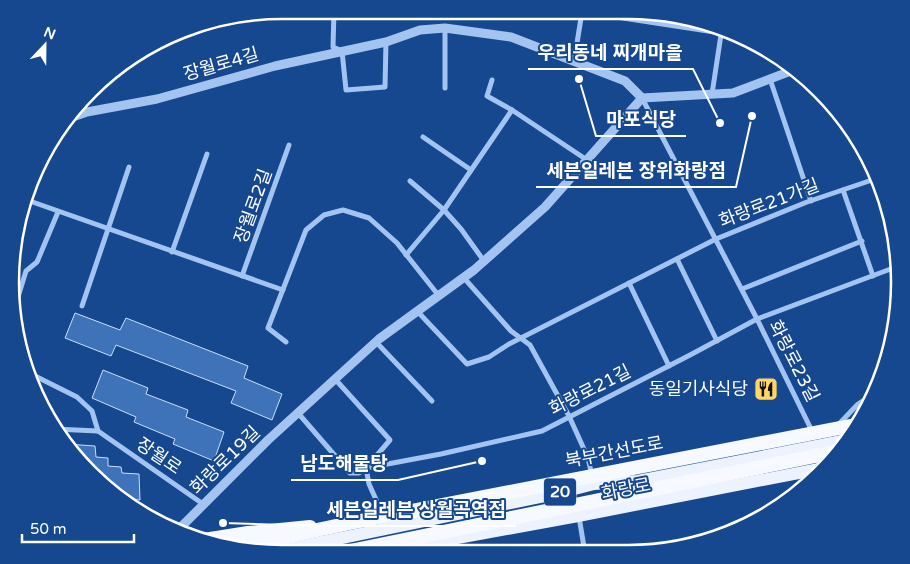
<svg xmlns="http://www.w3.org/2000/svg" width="910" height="564" viewBox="0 0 910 564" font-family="'Varela Round','Noto Sans KR',sans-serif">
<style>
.building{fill:#3e72b9;stroke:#cadffb}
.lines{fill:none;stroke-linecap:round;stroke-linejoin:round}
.minor{stroke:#a3c4f0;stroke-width:5}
.tertiary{stroke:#a3c4f0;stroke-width:9}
.primary{stroke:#ecf3ff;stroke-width:12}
.trunk{stroke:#f6f9ff;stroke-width:14}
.trunk-bridge{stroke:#f6f9ff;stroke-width:14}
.labels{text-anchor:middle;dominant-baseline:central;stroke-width:4;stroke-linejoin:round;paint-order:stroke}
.shield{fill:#164890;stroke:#b9c8de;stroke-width:1}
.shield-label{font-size:16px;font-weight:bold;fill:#fff}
.street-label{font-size:18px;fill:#fff;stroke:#164890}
.poi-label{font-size:18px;fill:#fff;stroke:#164890;text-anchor:end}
.rim{fill:none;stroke:#fff;stroke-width:2.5}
.leader{fill:none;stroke:#fff;stroke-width:2}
.callout-dot{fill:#fff;stroke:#164890;stroke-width:2}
.callout-label{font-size:19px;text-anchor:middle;font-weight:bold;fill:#fff;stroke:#164890;stroke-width:4;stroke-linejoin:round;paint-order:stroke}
</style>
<rect width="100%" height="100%" fill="#164890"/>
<g class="building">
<polygon points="75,313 120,330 126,318 248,366 244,378 282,394 272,420 231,403 236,391 116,345 111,356 65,338"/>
<polygon points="103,370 148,388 146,394 188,410 186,417 224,432 214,461 173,444 175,439 134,422 136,417 92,398"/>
<polygon points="66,444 95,446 96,457 108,458 108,466 121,467 122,473 139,474 140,500 125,499 125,503 116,498"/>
</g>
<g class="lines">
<g class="minor">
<polyline points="334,10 333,47 342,51 346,90 385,87 386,42"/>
<polyline points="584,12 721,33"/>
<polyline points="572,60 577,43 582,12"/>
<polyline points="770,79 811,201"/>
<polyline points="492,80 487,96 512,110 587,160"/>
<polyline points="445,88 445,28"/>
<polyline points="712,94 722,28"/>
<polyline points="642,98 757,319 812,431"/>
<polyline points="423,137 471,170"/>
<polyline points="410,181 444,210 461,229 484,261"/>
<polyline points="843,190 873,276"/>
<polyline points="24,199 283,290"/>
<polyline points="172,252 207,154"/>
<polyline points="406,255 444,210 512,110"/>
<polyline points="677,259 717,341"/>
<polyline points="242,276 289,145"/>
<polyline points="464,278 511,331 530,345 569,416 588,458 592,476"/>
<polyline points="629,283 669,366"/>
<polyline points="742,289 862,241"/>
<polyline points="82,306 129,167"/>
<polyline points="14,310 26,271 37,262 58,212"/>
<polyline points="418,312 467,364 489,357 509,344 716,239 807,202 875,179"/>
<polyline points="286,342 268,328 306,230 324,215 343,210 369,218 397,243 439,296"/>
<polyline points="376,342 432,401"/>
<polyline points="29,373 77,397 92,411 98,431"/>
<polyline points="298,413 350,473 359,473 366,468 390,440 335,379"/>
<polyline points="839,424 858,404 869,397"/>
<polyline points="54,429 98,431 203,504"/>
<polyline points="366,468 441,454 542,431 692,354 757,319 896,267"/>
<polyline points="366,468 369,484 383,515"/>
<polyline points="579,517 585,553"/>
</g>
<g class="tertiary">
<polyline points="64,120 87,112 157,99 275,66 386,42 420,30 445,28 511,37 625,81 642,98"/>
<polyline points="176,532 268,440 379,339 474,270 545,207 642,98 733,93 796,69"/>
</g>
<g class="primary">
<polyline points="274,552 559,493 594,484 638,481 847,440"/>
<polyline points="381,552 578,516 819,469"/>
</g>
<polyline class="trunk" points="204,540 248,533 310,527"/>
<g class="trunk-bridge">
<polyline points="233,548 350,523 855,425"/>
<polyline points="345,552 840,451"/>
</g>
</g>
<defs>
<g id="restaurant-square" transform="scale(1.25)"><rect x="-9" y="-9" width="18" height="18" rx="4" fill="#ffd662" stroke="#164890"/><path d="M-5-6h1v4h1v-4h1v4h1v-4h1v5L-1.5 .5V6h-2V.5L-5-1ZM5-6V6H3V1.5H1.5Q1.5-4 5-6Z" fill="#111"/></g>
</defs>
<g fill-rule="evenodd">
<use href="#restaurant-square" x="766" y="389"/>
</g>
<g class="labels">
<rect class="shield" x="544" y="478.5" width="32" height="27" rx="4"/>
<g class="shield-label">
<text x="560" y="492">20</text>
</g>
<g class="street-label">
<text transform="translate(221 64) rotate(-16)">장월로4길</text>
<text transform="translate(769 203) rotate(-21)">화랑로21가길</text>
<text transform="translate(253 206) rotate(-70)">장월로2길</text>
<text transform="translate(794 361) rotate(63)">화랑로23길</text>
<text transform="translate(590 390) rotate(-27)">화랑로21길</text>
<text transform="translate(614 452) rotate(-11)">북부간선도로</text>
<text transform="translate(159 456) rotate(34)">장월로</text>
<text transform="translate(225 460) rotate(-44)">화랑로19길</text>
<text transform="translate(626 489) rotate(-11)">화랑로</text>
</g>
<g class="poi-label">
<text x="748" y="389">동일기사식당</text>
</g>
</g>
<path d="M0 0H910V564H0ZM282 19H628A263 263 0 0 1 891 282V282A263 263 0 0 1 628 545H282A263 263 0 0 1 19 282V282A263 263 0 0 1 282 19Z" fill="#164890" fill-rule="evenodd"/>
<path class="rim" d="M282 19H628A263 263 0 0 1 891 282V282A263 263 0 0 1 628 545H282A263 263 0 0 1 19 282V282A263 263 0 0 1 282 19Z"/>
<path class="leader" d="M720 123L693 69H528M579 79L596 136H686M752 116L736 187H536M482 461L398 480H291M223 523L316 526H516"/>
<g class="callout-dot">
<circle cx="720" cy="123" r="5"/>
<circle cx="579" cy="79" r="5"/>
<circle cx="752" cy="116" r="5"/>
<circle cx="482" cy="461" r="5"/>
<circle cx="223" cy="523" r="5"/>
</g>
<g class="callout-label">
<text x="610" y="59">우리동네 찌개마을</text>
<text x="641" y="126">마포식당</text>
<text x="636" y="177">세븐일레븐 장위화랑점</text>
<text x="344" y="470">남도해물탕</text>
<text x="416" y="516">세븐일레븐 상월곡역점</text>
</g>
<g transform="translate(45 45) rotate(22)" stroke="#164890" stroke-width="4" paint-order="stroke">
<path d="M0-4L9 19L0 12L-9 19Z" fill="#ffffff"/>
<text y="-8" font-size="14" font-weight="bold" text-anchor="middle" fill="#ffffff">N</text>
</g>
<path d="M22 534v8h112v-8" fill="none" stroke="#ffffff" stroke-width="2.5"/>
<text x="30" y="534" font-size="15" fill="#ffffff" stroke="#164890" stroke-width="4" paint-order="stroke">50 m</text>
</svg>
